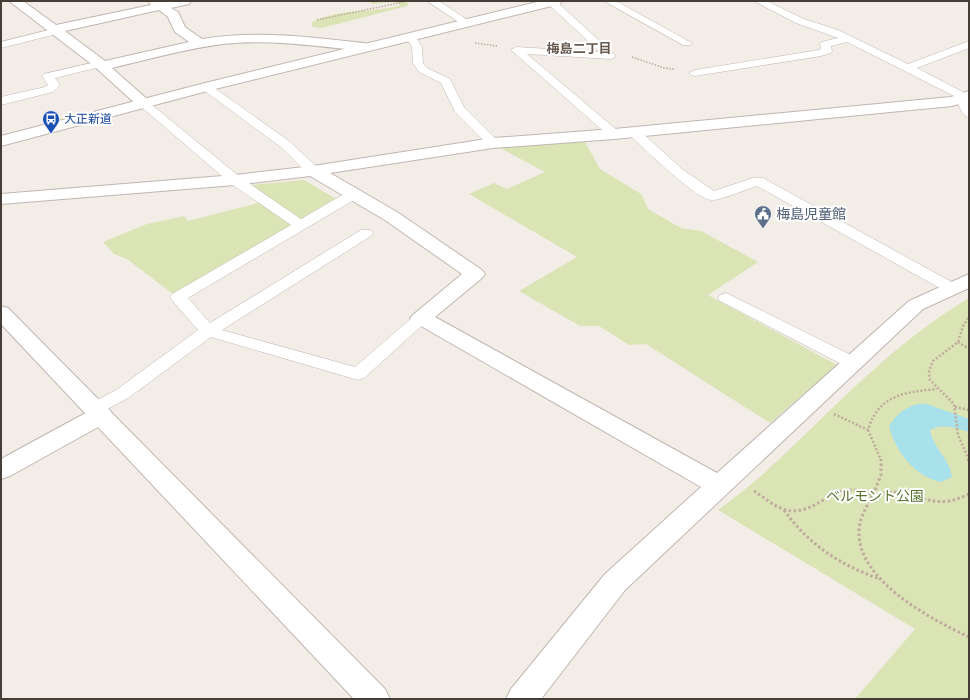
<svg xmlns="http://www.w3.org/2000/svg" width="970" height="700" viewBox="0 0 970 700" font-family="'Space Grotesk','Noto Sans JP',sans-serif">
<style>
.green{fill:#dbe4b4}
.water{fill:#a9e1eb}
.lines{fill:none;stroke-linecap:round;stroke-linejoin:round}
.service-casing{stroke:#c1b6af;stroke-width:1}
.minor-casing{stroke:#c1b6af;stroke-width:2}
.tertiary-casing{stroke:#c1b6af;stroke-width:2}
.path-far2{stroke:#bfab9e;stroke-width:1.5;stroke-dasharray:1.5 1.5;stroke-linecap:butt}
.path-far1{stroke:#bfab9e;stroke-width:2.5;stroke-dasharray:2 2;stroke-linecap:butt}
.path{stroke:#bfab9e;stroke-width:3;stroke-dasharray:2.5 2.5;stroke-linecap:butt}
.service{fill:#fff;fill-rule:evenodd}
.minor{fill:#fff;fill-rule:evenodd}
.tertiary{fill:#fff;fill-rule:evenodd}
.labels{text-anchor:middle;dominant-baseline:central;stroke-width:4;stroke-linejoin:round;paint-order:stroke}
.far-transit-label{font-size:12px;fill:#164399;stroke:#fff;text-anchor:start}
.far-neighbourhood-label{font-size:13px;font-weight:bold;fill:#68584f;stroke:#fff}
.service-label{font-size:14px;fill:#4e5e75;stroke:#fff;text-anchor:start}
.park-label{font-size:14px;fill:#5a742f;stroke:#fff}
</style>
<rect width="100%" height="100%" fill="#f3ede8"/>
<g class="green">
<path d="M369,1H405L409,4L407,6L322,28L313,27L311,23C339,7 371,14 401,5L395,2L372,4Z"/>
<polygon points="584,140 600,169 641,194 648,209 681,228 701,231 758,262 708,295 837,365 770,423 646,344 629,345 599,326 580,326 519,291 577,257 469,194 494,183 507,189 545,172 500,148"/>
<polygon points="304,180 338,200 173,294 127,259 114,254 103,242 147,224 184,216 188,221 270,200 250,185"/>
<path d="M969,298V699H855L915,629L718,510C733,498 749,487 763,474C829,414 891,344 969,298Z"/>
</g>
<path class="water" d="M918,404H927L969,419V432C956,428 943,423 930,430C933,448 950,459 952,477L941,482C914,476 896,452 889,426C897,414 904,408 918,404Z"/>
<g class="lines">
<g class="service-casing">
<g id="service">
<polygon points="427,1 439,1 472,23 467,26 463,25"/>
<polygon points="547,1 556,1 616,56 611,59 527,54 618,131 620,134 618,137 610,137 511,50 516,47 600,52 548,4"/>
<polygon points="604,1 616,1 692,43 691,45 683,45"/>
<polygon points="754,1 767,1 804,19 838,30 908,64 969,41 969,48 917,68 963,92 969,102 969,118 963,114 954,96 847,42 831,46 832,51 831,53 821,56 695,76 691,75 689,73 695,70 819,50 821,49 820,44 821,42 838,38 796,23"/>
<polygon points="57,28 62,31 61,33 1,48 1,42"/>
<polygon points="410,33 414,34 422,47 423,63 427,68 450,79 464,107 497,140 499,143 497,146 489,146 455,112 441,83 419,72 413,63 412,47 405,36"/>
<polygon points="100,61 105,64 104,66 55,78 60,85 53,92 1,105 1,97 45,87 48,85 42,76 44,74"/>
<polygon points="206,84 210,85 289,141 318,168 320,171 318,174 308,174 281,147 202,89 200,87 202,85"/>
<polygon points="143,99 147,101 240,177 301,219 349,191 359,191 361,194 359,197 188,298 210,323 361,230 371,230 373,233 371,236 222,330 355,367 415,315 421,313 427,315 429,318 427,321 364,378 358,380 211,337 128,398 100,413 94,415 88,413 85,409 88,405 116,390 198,330 172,300 170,297 172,294 291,225 230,183 139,105 137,103"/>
<path d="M634,128L638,129L682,169L714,191L753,178H763L957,285L959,288L957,291H945L757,186C746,189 722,200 712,200C697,200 642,147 630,135L628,132L630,129Z"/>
<polygon points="726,293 859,359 862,363 859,367 853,368 847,367 720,301 718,298 720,295"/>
</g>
</g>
<g class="minor-casing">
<g id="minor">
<path d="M9,1H23L56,25L151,5L148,1H191L189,4L171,8L178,12L185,27L202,39C256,30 310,37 363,43L368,44L370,47L368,50L363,51C317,46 269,39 223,44C185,49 149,59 112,68L148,100L151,103L148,106H138L94,66ZM159,10L168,17L175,32L189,42L105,61L65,31Z"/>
<polygon points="969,91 969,101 952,106 614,139 493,148 330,173 397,212 482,270 485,274 482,278 435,317 717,473 909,301 969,274 969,288 923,309 625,590 541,699 506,699 511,689 605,574 701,487 414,322 410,318 414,314 462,274 385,220 310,176 235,185 1,204 1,194 235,175 313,166 493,138 614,129 951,97"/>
<polygon points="101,407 109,409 113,415 109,421 10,476 1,479 1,459 93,409"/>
</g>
</g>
<g class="tertiary-casing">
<g id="tertiary">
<polygon points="541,1 562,1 560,4 211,90 1,146 1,136 201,84"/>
<polygon points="1,306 8,308 385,689 390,699 354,699 1,324"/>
</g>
</g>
<g class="path-far2">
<polyline points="317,20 408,1"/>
<polyline points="475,43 497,46"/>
<polyline points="632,57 664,68 674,69"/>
</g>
<g class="path-far1">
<polyline points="958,342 969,349"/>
<polyline points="955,407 969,410"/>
<path d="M834,414L868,430C878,395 905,392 937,389"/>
<polyline points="868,430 881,460"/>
<polyline points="969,460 958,435 954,404 930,380 929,371 933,361 958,342 963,326 969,317"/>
</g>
<g class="path">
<polyline points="968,459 969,461"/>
<path d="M754,491C764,497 774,507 786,510C820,517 832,476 873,495L881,475V459"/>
<path d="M969,494C962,497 956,500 949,501C921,505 907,485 873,495C867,506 859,518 859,532C858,581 931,619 969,637"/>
<path d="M784,510C809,545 840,565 880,579"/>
</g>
<use href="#service" class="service"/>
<use href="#minor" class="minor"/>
<use href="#tertiary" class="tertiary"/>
</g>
<defs>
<g id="bus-pin" transform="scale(0.9)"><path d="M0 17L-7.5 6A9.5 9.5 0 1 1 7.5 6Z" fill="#1a4fb4" stroke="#fff"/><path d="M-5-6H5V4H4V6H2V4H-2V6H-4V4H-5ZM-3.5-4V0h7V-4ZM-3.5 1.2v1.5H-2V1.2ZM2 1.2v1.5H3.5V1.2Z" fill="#fff"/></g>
<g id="civic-pin" transform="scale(0.9)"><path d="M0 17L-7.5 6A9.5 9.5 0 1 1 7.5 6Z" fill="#5c6f8a" stroke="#fff"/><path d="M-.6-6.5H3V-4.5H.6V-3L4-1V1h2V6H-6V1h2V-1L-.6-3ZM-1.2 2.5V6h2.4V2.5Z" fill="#fff"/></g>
</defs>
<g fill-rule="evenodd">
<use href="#bus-pin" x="51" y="119"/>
<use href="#civic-pin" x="763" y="214"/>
</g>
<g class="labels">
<g class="far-transit-label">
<text x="64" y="119">大正新道</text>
</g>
<g class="far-neighbourhood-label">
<text x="579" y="48">梅島二丁目</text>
</g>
<g class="service-label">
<text x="776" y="214">梅島児童館</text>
</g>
<g class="park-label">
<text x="875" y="496">ベルモント公園</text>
</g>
</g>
<rect width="970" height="700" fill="none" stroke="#463d37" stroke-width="4"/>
</svg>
